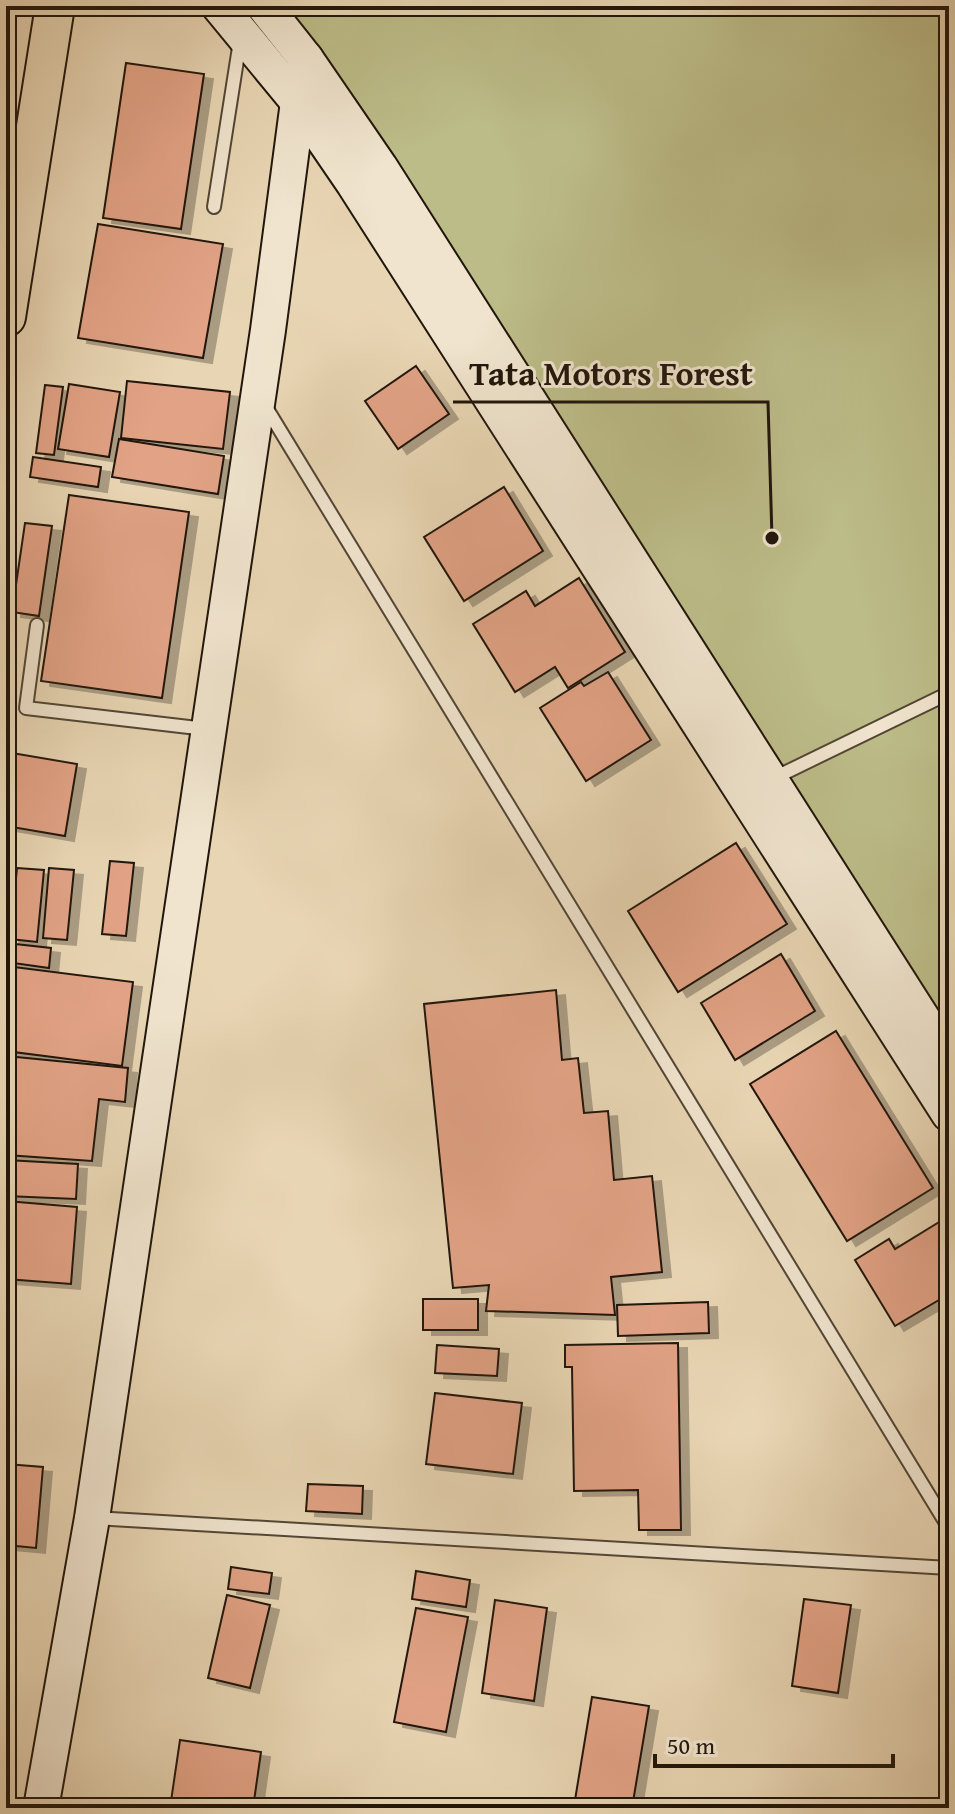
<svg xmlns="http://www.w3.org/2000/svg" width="955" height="1814" viewBox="0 0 955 1814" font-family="'Gentium Book Plus',serif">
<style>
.green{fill:#bcbc88;stroke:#6e694a;stroke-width:2}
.building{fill:#e1a285;stroke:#20160b;stroke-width:2;filter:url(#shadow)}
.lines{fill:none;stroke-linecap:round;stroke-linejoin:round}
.lane-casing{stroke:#524635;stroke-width:16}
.secondary-casing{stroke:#20160b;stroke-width:38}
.primary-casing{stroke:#20160b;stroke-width:42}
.lane{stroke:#f0e4ce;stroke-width:12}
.secondary{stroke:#f0e4ce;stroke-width:34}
.primary{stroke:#e8d5b3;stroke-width:38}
.leader{fill:none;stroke:#20160b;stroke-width:3}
.callout-dot{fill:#20160b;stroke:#f0e4ce;stroke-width:3}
.callout-label{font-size:34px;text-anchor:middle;font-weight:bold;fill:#20160b;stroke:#f0e4ce;stroke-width:6;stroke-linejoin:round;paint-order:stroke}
</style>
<defs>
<filter id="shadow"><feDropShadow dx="9" dy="5" stdDeviation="0" flood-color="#0004"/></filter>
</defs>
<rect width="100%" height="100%" fill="#e8d5b3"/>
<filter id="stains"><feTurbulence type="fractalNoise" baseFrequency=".0025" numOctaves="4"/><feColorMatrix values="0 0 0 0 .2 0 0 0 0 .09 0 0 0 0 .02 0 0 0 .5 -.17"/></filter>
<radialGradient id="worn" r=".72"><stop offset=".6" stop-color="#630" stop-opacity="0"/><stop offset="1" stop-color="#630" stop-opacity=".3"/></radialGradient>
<polygon class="green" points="242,6 949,6 949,1070"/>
<g class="building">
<polygon points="126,63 204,74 181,229 103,218"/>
<polygon points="98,224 223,244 203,358 78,338"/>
<polygon points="416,366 449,414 398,449 365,401"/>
<polygon points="127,381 230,392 223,449 121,438"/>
<polygon points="69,384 120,392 109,457 58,449"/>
<polygon points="45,385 63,387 54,455 36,453"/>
<polygon points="119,439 224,456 218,494 112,477"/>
<polygon points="33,457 101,467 98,487 30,477"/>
<polygon points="504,487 543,551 464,601 424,537"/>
<polygon points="69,495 189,512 162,698 41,681"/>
<polygon points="25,523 52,526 39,616 12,612"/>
<polygon points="579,578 625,652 568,688 555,667 515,692 473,624 526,591 535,606"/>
<polygon points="608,672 651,740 586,781 540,708 581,682 584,686"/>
<polygon points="12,753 77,764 65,836 6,826 6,784"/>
<polygon points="736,843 787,924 678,992 628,911"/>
<polygon points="110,861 134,863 126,936 102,934"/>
<polygon points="6,865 15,866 6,933"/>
<polygon points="17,868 44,870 37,942 10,939"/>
<polygon points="49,868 74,870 67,940 43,938"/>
<polygon points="6,943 51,948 49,968 6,962"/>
<polygon points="781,954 815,1011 735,1060 701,1003"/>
<polygon points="6,966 133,982 122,1066 6,1051"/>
<polygon points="556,990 562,1060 578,1058 584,1113 608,1111 614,1180 652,1176 662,1272 611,1277 615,1315 486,1311 489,1285 453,1288 424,1004"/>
<polygon points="836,1031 933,1188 847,1241 750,1084"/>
<polygon points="6,1056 128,1068 125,1102 99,1099 92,1161 6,1155"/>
<polygon points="6,1160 78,1164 76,1199 6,1196"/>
<polygon points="6,1201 77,1207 71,1284 6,1279"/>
<polygon points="949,1216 949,1294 895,1326 855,1260 889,1239 895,1249"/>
<rect x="423" y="1299" width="55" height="31"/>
<polygon points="708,1302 709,1333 618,1336 617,1305"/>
<polygon points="678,1343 681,1530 639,1530 638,1490 574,1491 572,1367 565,1367 565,1345"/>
<polygon points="437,1345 499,1349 497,1376 435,1373"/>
<polygon points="435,1393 522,1403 513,1474 426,1464"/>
<polygon points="6,1464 43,1467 36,1548 6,1545"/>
<polygon points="308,1484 363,1486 362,1514 306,1511"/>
<polygon points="231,1567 272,1573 269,1594 228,1589"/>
<polygon points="416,1571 470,1580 466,1607 412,1599"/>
<polygon points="227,1595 270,1605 250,1688 208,1678"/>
<polygon points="804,1599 851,1605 838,1693 792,1686"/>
<polygon points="495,1600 547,1608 534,1701 482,1693"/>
<polygon points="416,1608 468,1617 446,1732 394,1722"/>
<polygon points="592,1697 649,1706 632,1808 575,1800"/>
<polygon points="180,1740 261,1752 253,1808 170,1808"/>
</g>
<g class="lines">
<g class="lane-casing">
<g id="lane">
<polyline points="214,207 240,41"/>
<polyline points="264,404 949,1528"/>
<polyline points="37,625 26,708 206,729"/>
<polyline points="772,779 949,693"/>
<polyline points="94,1518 949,1568"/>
</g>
</g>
<g class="secondary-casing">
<g id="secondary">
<polyline points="219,6 298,102 354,184 949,1114"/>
<polyline points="264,6 306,59 380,167 949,1060"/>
<polyline points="41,1808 92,1518 268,330 298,102 306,59"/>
</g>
</g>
<g class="primary-casing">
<polyline id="primary" points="6,317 55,6"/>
</g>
<use href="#lane" class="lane"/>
<use href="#secondary" class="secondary"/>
<use href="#primary" class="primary"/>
</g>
<path class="leader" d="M772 538L768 402H453"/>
<circle class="callout-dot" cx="772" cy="538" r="8"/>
<g class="callout-label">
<text x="611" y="385">Tata Motors Forest</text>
</g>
<rect width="955" height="1814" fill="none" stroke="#e8d5b3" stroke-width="32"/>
<rect x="8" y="8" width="939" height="1798" fill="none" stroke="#20160b" stroke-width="4"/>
<rect x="16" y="16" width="923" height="1782" fill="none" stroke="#20160b" stroke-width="2"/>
<path d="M655 1754v12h238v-12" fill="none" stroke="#20160b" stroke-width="4"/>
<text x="667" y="1754" font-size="24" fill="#20160b" stroke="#f0e4ce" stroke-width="6" paint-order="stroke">50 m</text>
<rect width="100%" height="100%" filter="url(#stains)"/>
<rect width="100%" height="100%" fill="url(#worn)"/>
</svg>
